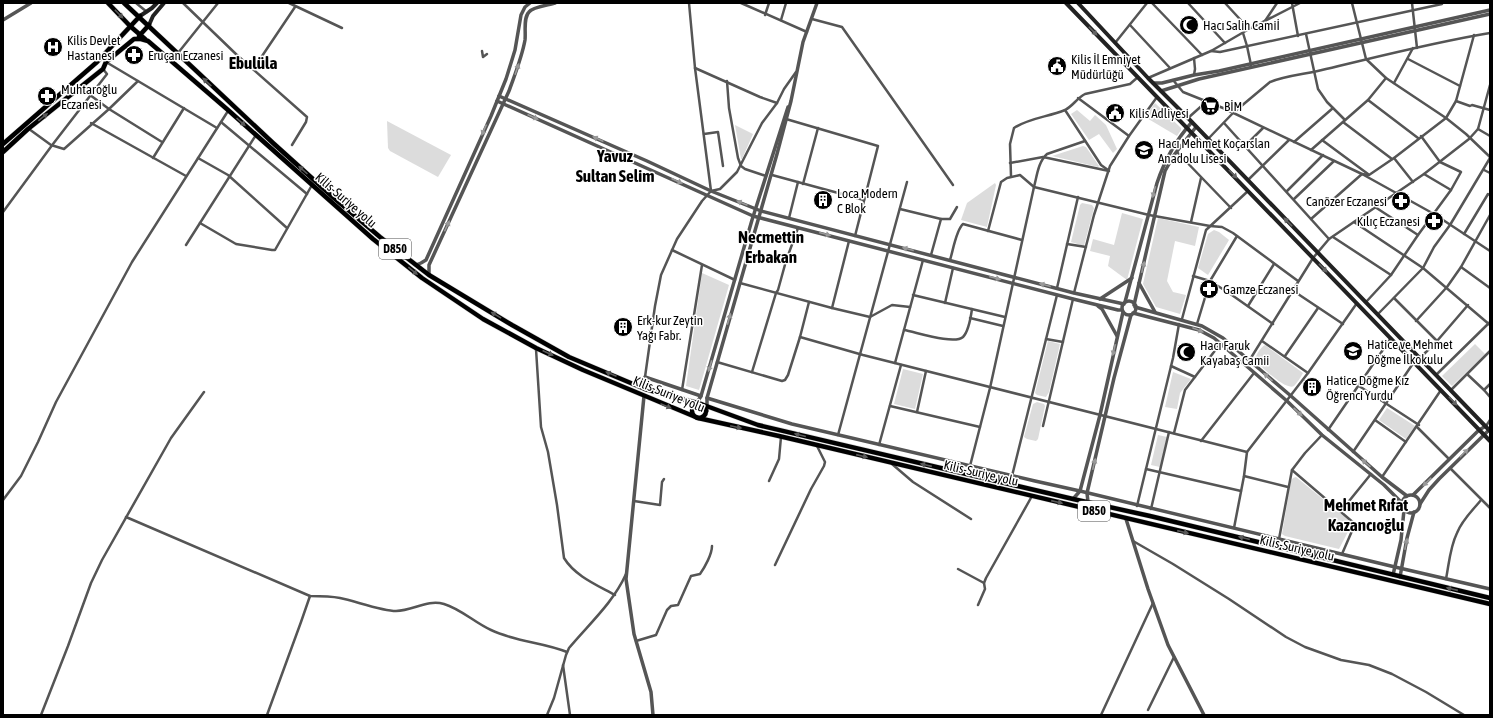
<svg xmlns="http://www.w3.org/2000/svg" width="1493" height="718" viewBox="0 0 1493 718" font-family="'Asap Condensed',sans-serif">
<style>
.green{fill:#dcdcdc}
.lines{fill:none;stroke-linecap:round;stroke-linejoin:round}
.trunk-casing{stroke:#dbdbdb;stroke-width:5.5}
.minor{stroke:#555;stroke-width:2.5}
.tertiary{stroke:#555;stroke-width:3.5}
.secondary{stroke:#222;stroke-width:4}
.trunk{stroke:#000;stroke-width:4.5}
.oneway{fill:#595959}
.oneway2{fill:#646464}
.oneway3{fill:#999}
.labels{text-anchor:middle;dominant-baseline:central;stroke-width:3;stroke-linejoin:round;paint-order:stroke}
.shield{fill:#fff;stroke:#4c4c4c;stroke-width:1}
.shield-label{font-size:12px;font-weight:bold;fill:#000}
.poi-label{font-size:13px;fill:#000;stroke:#fff;text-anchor:start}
.street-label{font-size:13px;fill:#000;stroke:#fff}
.district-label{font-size:17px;font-weight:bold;fill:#000;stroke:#fff}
</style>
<rect width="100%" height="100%" fill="#fff"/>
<g class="green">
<polygon points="1155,103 1181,128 1181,130 1177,136 1145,117"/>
<polygon points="1077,110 1090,121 1095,115 1106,125 1117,149 1113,153 1099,134 1089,140 1071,114"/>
<polygon points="387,121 451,155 438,177 390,151 388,148"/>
<polygon points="735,125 753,134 742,159 741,159"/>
<polygon points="1083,146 1086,147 1099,166 1098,167 1052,156"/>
<polygon points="995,183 996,185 987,227 961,220 967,203"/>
<polygon points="1082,203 1092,205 1094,208 1084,246 1071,242 1080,205"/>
<polygon points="1122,213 1143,219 1127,280 1108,266 1110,256 1090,251 1093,239 1114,245"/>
<polygon points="1158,218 1199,227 1195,246 1175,241 1167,281 1173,292 1186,295 1180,314 1156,307 1143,284"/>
<polygon points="1214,230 1219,232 1229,240 1208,275 1198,268 1208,234"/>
<polygon points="702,273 729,285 699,390 686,386"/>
<polygon points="1048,341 1060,344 1049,392 1046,397 1037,395 1035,393"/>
<polygon points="1475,344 1485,354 1452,386 1442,376"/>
<path d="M1265,345L1303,373C1301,377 1297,383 1294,386C1286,391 1262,367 1255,361C1255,356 1260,348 1265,345Z"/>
<polygon points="903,369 923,374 915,409 894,404"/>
<polygon points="1173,372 1191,379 1180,393 1177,409 1165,407"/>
<polygon points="1037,402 1044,404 1045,406 1038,439 1036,441 1027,439 1024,437 1033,404"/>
<polygon points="1387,408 1415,426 1406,439 1379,420"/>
<polygon points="1158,435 1167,437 1160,467 1151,465"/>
<polygon points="1296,477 1351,522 1352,524 1339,549 1285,536 1282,534 1291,481 1293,478"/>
</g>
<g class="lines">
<g class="trunk-casing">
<g id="trunk">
<polyline points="108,3 130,26 145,39"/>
<polyline points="124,3 273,143 334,198 380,237 429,275 512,325 569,357 645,389 701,404 758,425 1073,499 1150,516 1490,598"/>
<polyline points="139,36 149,25"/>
<polyline points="3,144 97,62 140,16"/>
<polyline points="3,152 28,129 103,69 106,62 134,39 141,39 148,41 228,110 373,239 422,278 483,319 536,348 583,370 698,418 779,436 1490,604"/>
<circle cx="699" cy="411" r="7"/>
</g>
</g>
<g class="minor">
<polyline points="136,3 147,12"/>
<polyline points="183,3 238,56 307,117 306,122 292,145"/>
<polyline points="289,3 342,28"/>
<polyline points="689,3 695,68 711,191"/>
<polyline points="741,3 807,32"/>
<polyline points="1152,3 1202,55"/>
<polyline points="1188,3 1225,43"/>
<polyline points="1225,3 1249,29"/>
<polyline points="1292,3 1298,36"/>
<polyline points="1352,3 1366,59 1386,78 1446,118 1466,134 1490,157"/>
<polyline points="1412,3 1417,48"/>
<polyline points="765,15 769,3"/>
<polyline points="812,19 842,27 953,185"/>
<polyline points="781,20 786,3"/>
<polyline points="1265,21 1277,3"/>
<polyline points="1130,25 1170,68"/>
<polyline points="1243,33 1247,46 1251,65"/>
<polyline points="1306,34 1318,89 1327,102 1345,120"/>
<polyline points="1115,43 1147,3"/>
<polyline points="482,51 483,57 487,54"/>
<polyline points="1211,51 1220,52 1442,4 1442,3"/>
<polyline points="178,53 218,3"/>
<polyline points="1408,59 1460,86"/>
<polyline points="106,62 217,128"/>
<polyline points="254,68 295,7"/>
<polyline points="695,68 760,97 777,103"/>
<polyline points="1194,75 1195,69 1194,58"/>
<polyline points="1148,78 1211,51 1249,29 1300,3"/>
<polyline points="1173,80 1183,92 1223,108 1362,174 1434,214 1490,251"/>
<polyline points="727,81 729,108 738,158 741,166 745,169 766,176"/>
<polyline points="1394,83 1413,48"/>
<polyline points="90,95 109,109 162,142"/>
<polyline points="1078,98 1129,136"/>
<polyline points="1368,100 1418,138"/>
<polyline points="1456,101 1470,106 1472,105 1490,110"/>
<polyline points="1065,110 1101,165 1108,170"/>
<polyline points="1188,118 1206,102"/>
<polyline points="786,119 878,146 855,236"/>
<polyline points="221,122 307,194"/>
<polyline points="1343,122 1392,159"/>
<polyline points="91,123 186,176"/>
<polyline points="1224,123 1329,239"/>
<polyline points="29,129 51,145 64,149 109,109 138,81"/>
<polyline points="1478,129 1490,136"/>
<polyline points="704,134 718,132 723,166"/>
<path d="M1208,139L1233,113L1270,82C1287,75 1308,74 1326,69C1381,56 1435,42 1490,33"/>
<polyline points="1322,140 1368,174"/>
<polyline points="1294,142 1333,108"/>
<polyline points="1245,146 1263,128"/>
<polyline points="1311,150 1368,100 1386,78"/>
<polyline points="1177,152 1231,208"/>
<polyline points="153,158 184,108"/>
<polyline points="198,158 228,175 287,228"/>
<polyline points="1394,158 1413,182"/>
<polyline points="1010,163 1043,157 1109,171"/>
<polyline points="1484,170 1490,173"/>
<polyline points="1424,174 1451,190"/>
<polyline points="772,175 864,200"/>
<path d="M1011,176L1010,144L1014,128C1029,118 1048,117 1065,110C1073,106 1077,98 1085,94L1130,84L1138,77"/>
<polyline points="1248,180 1289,140"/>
<polyline points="803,184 818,128"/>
<polyline points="1287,191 1323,155"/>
<polyline points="1294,199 1334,161"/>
<polyline points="1375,207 1418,235"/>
<polyline points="900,209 941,219 950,219 957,207"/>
<polyline points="3,212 53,144 107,74 103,69"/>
<polyline points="789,218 798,182"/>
<polyline points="1311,219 1362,174 1369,175 1394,158 1446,118 1456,101 1474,35"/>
<polyline points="1191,222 1201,178"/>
<polyline points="1354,222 1423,268 1490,325"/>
<polyline points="200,223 236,244 272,250 275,250 312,185"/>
<polyline points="988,231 1001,182 1007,178 1020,175 1034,187 1149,215 1210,226 1222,227 1233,233 1298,281"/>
<polyline points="1464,234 1488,194 1490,195"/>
<polyline points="1333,237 1391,275"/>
<polyline points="1067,244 1086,247"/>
<polyline points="186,245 256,135"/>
<polyline points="672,250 735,280"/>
<polyline points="931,255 941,219"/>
<path d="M950,260C953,251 956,230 963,224L1022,240"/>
<polyline points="1461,267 1490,288"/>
<polyline points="1193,276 1210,281 1229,293 1273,324"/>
<polyline points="740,283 832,308 870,317 892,305 910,307"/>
<polyline points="1057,288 1078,197"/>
<polyline points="1292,290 1343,324"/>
<polyline points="1074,293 1094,215 1110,166 1129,136 1157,97"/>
<polyline points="913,295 1005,317"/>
<polyline points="1394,298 1437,341 1468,305"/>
<polyline points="1366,302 1391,275 1418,235 1451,190 1461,172 1440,162 1421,136"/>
<polyline points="945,303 953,268"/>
<polyline points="1248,306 1274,264"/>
<polyline points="832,308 849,241"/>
<polyline points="1378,314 1423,268 1434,247 1450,225 1490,158"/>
<polyline points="970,318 1003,326"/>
<polyline points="1182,319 1206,230 1248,191"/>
<polyline points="1416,321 1447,287 1461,267 1490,215"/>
<polyline points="1197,324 1210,281 1237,236"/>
<path d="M904,330C916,332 954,345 963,337C968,332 971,316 972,309"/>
<polyline points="800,337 863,355 1247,452"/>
<polyline points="1046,339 1063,342"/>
<polyline points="1262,341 1308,373"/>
<path d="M536,349L541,427L548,452L557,505L564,558C575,576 597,585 615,595"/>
<polyline points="1285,356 1318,308"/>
<polyline points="1420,358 1437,341"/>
<polyline points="1249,361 1313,258 1329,239 1424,174 1469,139 1478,129 1490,85"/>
<polyline points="717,362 782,381 785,380 788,375 800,337 809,302"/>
<polyline points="895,363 923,260"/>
<polyline points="1171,366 1195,377"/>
<polyline points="752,372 776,293 778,290 786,261 798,228"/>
<polyline points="1467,374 1484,390 1490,384"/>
<polyline points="1436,375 1490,322"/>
<polyline points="645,377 655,306 661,275 677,239 702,201 711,191 720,189 737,172 762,123 777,103 784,89 796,72"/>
<polyline points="1359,386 1419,425"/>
<polyline points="682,390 702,265"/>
<polyline points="1451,390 1490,351"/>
<polyline points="1484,390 1490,397"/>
<polyline points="890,406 980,427"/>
<polyline points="917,412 926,371"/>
<polyline points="1375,420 1406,442"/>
<polyline points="1043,426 1073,299"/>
<polyline points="1486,426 1490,420"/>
<polyline points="1417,427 1449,459"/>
<polyline points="1328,430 1391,338"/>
<polyline points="1174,433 1185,390 1220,344"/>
<polyline points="838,435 907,182"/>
<polyline points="1201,441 1254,373"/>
<polyline points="879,445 901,365"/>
<polyline points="1353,452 1414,362"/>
<polyline points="892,464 913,482 971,519"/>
<path d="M970,466L990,388L1034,187C1037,176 1038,162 1047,154L1085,141"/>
<polyline points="1450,468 1490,508"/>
<polyline points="1146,469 1241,491"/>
<polyline points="1292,470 1355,524 1342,554"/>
<polyline points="1012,476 1057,295"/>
<polyline points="1244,476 1288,487"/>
<polyline points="1382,477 1441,390"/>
<polyline points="769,481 779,459 781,437"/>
<polyline points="3,500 21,476 38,442 56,402 132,262 228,111"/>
<polyline points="634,501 660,505 662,482 664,479"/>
<polyline points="1137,506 1173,358 1179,324"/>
<polyline points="1151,509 1169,432"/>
<polyline points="1341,511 1371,474"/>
<path d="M126,517L310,596C319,596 330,596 340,598C355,601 382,611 396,611C413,611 427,599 444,604C461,609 475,623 491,630C516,642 542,642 567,652"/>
<polyline points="1234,528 1244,476 1247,452 1308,373 1357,303"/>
<polyline points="1279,539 1292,470 1305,453 1322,435"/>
<polyline points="1133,541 1173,564 1229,599 1286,637 1305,647 1341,660 1369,665 1392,674 1426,692 1464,715"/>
<polyline points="775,565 811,489 824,466 825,462 817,446"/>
<polyline points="958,569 984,583"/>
<path d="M1446,579C1449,564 1450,547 1457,533C1462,520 1473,510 1481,500"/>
<polyline points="978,605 985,589 984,583 986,578 1032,496"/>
<path d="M636,641L656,635L667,610L671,606L678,605L691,576L700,574C705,567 712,554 712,546"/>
<polyline points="563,665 570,715"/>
<polyline points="1148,710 1174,657"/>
<polyline points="41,715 68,646 91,583 102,560 171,438 204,392"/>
<polyline points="267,715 301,622 310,596"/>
<path d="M547,715L554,698L566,655L569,648C589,624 613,603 626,574"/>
<polyline points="1101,715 1153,603"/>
</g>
<g class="tertiary">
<polyline points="3,20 31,3"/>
<polyline points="1153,83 1162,83 1194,75 1219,71 1490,10"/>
<polyline points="1161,91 1199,79 1490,14"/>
<polyline points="499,96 647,161 711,191 761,211 1074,293 1124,304"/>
<polyline points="497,101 753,216 1073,299 1118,310 1122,310"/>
<polyline points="416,265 421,263 426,260 491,116 506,79 515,50 521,15 525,7 530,3"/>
<path d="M429,275V265L509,91C515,74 522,57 525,40C526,32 523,18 529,12C532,7 549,5 555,3"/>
<polyline points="1139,283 1155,312"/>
<polyline points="1100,299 1132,278"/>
<circle cx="1129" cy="308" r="7"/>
<path d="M1125,302L1157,183C1165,159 1175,141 1192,122"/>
<polyline points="1134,305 1165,171 1174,155 1196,127"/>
<polyline points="1098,306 1102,309 1117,336"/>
<polyline points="1135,307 1202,326 1223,338 1291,396 1382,477 1407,496"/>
<polyline points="1133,313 1199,330 1214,338 1287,401 1322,435 1384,485 1402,503"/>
<polyline points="645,377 701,396"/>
<polyline points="644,396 626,579 634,634 651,692 653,715"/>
<polyline points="707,398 792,424 1035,481 1080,491 1395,567 1490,589"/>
<polyline points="695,406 701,396 752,220 788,107"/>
<polyline points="707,411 707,398 777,154 791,101 803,42 817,3"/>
<polyline points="1413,495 1479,430 1486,426"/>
<circle cx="1411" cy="504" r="9"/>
<polyline points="1073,499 1080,491 1100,415 1123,312"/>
<polyline points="1088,502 1087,493 1114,378 1131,315"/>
<polyline points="1420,504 1429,490 1439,479 1489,430"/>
<polyline points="1126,519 1148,589 1168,645 1204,715"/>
<polyline points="1393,575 1401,540 1404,510"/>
<polyline points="1400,577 1407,538 1414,512"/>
</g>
<g class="secondary">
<polyline points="1066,3 1490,441"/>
<polyline points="1078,3 1148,78 1188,118 1490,431"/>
<polyline points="140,16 152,8 157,3"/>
<polyline points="149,25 153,16 164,3"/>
</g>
<use href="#trunk" class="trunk"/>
</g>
<defs><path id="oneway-solid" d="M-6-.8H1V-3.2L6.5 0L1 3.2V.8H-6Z"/></defs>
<g class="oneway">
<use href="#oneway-solid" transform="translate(119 14) rotate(46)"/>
<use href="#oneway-solid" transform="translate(207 82) rotate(-137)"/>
<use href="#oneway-solid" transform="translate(43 117) rotate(-39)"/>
<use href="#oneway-solid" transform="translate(241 122) rotate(42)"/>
<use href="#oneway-solid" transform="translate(303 170) rotate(-138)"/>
<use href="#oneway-solid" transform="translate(413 271) rotate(39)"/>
<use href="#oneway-solid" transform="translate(496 315) rotate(-149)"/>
<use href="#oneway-solid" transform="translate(548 353) rotate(25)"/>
<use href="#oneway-solid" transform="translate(611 374) rotate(-157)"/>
<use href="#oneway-solid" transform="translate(666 406) rotate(23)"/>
<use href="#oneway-solid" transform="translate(736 427) rotate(12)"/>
<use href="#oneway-solid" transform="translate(800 435) rotate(-166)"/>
<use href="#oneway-solid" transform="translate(862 456) rotate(13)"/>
<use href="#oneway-solid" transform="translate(926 465) rotate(-167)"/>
<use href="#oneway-solid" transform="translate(1057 502) rotate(13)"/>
<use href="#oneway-solid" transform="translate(1183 532) rotate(13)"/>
<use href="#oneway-solid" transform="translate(1244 538) rotate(-166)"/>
<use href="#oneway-solid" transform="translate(1452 589) rotate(-167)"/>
</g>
<g class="oneway2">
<use href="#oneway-solid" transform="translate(1093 31) rotate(46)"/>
<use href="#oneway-solid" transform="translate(1233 174) rotate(46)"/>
<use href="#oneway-solid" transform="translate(1288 222) rotate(-134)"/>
<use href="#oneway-solid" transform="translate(1323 268) rotate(46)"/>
<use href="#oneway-solid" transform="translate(1453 401) rotate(47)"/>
</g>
<g class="oneway3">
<use href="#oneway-solid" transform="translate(517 69) rotate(-71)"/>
<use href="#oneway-solid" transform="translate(533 117) rotate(24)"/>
<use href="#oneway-solid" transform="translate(484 130) rotate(114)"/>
<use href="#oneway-solid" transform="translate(598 139) rotate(-155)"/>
<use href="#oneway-solid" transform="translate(677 181) rotate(24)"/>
<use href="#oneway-solid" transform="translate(1154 192) rotate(103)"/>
<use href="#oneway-solid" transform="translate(742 203) rotate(-158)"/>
<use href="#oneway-solid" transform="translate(447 226) rotate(-65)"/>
<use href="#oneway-solid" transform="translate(825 234) rotate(15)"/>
<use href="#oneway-solid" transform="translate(908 249) rotate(-166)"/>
<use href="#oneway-solid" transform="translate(1143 267) rotate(-77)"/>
<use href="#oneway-solid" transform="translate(995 278) rotate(15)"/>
<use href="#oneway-solid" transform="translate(1045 285) rotate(-165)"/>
<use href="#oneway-solid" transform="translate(729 319) rotate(-74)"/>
<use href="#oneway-solid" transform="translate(1198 330) rotate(22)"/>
<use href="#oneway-solid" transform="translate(1114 350) rotate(103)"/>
<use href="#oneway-solid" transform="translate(710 366) rotate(107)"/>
<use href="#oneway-solid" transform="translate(1268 377) rotate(-140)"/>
<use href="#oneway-solid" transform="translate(1298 412) rotate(43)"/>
<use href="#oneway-solid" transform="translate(1464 453) rotate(-45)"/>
<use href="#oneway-solid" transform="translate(1366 463) rotate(-139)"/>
<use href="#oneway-solid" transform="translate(1094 464) rotate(-77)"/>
<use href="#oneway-solid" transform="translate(1427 482) rotate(136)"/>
<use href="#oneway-solid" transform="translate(1406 544) rotate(-79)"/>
</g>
<defs>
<g id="mosque-disc" transform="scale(1)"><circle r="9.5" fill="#000" stroke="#fff"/><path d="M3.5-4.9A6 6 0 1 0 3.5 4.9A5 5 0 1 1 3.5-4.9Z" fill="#fff"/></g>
<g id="hospital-disc" transform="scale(1)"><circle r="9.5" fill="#000" stroke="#fff"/><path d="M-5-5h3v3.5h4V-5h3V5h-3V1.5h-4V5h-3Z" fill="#fff"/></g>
<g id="pharmacy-disc" transform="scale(1)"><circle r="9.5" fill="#000" stroke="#fff"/><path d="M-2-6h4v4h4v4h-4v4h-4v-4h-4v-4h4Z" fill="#fff"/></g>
<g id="civic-disc" transform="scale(1)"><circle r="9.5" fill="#000" stroke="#fff"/><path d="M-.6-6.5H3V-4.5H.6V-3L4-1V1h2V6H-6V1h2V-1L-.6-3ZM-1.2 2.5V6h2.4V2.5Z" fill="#fff"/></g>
<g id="supermarket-disc" transform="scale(1)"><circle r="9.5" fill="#000" stroke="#fff"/><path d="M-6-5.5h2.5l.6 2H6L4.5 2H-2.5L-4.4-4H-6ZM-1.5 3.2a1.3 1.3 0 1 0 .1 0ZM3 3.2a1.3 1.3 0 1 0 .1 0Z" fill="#fff"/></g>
<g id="school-disc" transform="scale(1)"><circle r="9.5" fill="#000" stroke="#fff"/><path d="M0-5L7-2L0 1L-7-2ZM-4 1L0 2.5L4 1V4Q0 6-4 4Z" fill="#fff"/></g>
<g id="building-disc" transform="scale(1)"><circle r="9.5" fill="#000" stroke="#fff"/><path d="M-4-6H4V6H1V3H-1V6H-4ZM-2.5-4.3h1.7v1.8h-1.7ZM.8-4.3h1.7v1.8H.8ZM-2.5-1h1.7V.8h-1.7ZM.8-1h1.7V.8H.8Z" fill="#fff"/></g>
</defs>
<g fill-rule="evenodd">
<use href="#mosque-disc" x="1189" y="25"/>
<use href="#hospital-disc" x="53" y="47"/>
<use href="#pharmacy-disc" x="134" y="55"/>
<use href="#civic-disc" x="1057" y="66"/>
<use href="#pharmacy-disc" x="47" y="96"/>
<use href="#supermarket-disc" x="1210" y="106"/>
<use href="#civic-disc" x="1115" y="113"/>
<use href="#school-disc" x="1144" y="150"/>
<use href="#building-disc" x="823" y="200"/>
<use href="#pharmacy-disc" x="1401" y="201"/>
<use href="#pharmacy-disc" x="1434" y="221"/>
<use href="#pharmacy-disc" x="1209" y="289"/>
<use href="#building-disc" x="623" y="327"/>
<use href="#school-disc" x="1353" y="351"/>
<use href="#mosque-disc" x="1186" y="352"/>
<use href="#building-disc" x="1312" y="387"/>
</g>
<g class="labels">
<g class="shield">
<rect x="379" y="239" width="32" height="20" rx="3"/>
<rect x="1078" y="501" width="32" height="20" rx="3"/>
</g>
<g class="shield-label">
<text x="395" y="249">D850</text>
<text x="1094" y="511">D850</text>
</g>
<g class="poi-label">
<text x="1203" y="25">Hacı Salih Camiİ</text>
<text x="67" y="40">Kilis Devlet<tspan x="67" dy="15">Hastanesi</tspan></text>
<text x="148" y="55">Eruçan Eczanesi</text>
<text x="1071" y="59">Kilis İl Emniyet<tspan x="1071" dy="15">Müdürlüğü</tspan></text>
<text x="61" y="89">Muhtaroğlu<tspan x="61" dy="15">Eczanesi</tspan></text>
<text x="1224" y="106">BİM</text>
<text x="1129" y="113">Kilis Adliyesi</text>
<text x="1158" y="143">Hacı Mehmet Koçarslan<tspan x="1158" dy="15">Anadolu Lisesi</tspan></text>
<text x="837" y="193">Loca Modern<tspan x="837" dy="15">C Blok</tspan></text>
<text x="1387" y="201" text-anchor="end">Canözer Eczanesi</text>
<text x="1420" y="221" text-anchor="end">Kılıç Eczanesi</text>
<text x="1223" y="289">Gamze Eczanesi</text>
<text x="637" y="320">Erk-kur Zeytin<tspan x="637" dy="15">Yağı Fabr.</tspan></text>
<text x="1367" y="344">Hatice ve Mehmet<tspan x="1367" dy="15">Döğme İlkokulu</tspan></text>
<text x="1200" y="345">Hacı Faruk<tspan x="1200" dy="15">Kayabaş Camii</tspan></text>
<text x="1326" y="380">Hatice Döğme Kız<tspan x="1326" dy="15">Öğrenci Yurdu</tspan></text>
</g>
<g class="street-label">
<text transform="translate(346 200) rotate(41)">Kilis-Suriye yolu</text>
<text transform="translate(669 394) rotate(22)">Kilis-Suriye yolu</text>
<text transform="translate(981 473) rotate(13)">Kilis-Suriye yolu</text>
<text transform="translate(1297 548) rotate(13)">Kilis-Suriye yolu</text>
</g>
<g class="district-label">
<text x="253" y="63">Ebulüla</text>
<text x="615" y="156">Yavuz<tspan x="615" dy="20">Sultan Selim</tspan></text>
<text x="771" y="237">Necmettin<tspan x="771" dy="20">Erbakan</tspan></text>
<text x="1366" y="505">Mehmet Rıfat<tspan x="1366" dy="20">Kazancıoğlu</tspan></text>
</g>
</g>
<rect width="1493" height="718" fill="none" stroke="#000000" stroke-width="8"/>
</svg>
